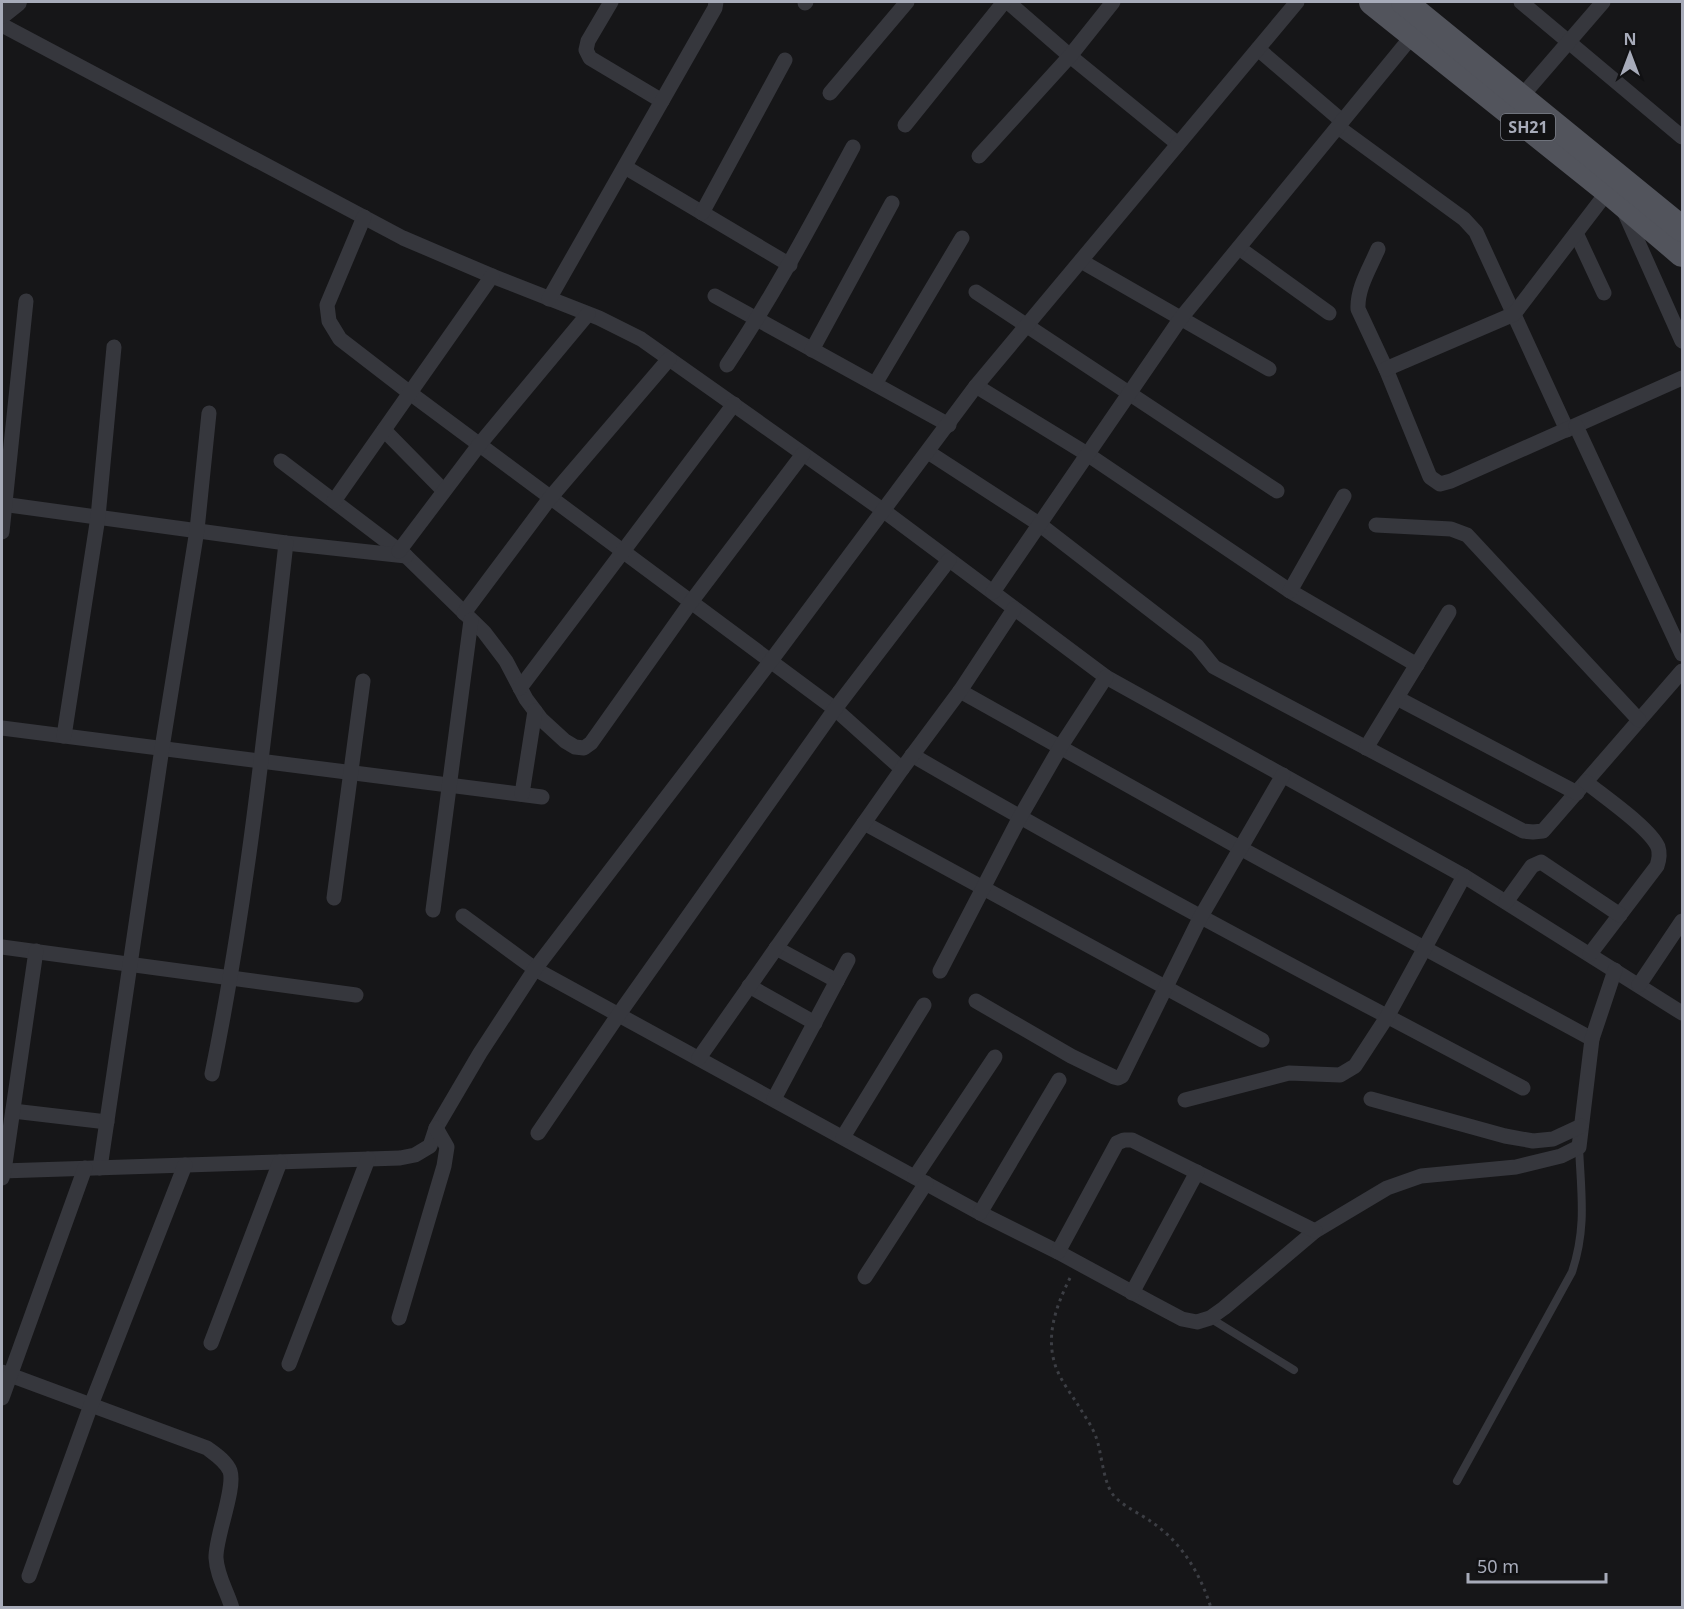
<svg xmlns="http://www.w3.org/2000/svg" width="1684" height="1609" viewBox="0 0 1684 1609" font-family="'Noto Sans',sans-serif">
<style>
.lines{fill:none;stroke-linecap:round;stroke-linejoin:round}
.path{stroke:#3c3e44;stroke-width:3;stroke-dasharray:3 4.5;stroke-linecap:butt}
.service{stroke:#36373d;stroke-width:8}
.minor{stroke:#36373d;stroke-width:15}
.tertiary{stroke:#36373d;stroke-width:20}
.primary{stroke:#52545c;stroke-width:26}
.labels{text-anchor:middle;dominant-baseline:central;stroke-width:6;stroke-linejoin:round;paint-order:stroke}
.shield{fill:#111113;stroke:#7a7d87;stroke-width:1.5}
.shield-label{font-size:16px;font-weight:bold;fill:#a7abb9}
</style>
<rect width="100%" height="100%" fill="#161618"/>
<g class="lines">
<path class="path" d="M1070,1278C1056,1306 1044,1338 1057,1370C1062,1382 1071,1394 1078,1405C1084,1415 1092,1426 1096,1437C1102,1453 1103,1485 1115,1497C1126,1508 1141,1514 1153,1523C1182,1543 1201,1575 1211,1608"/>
<g class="service">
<polyline points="1210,1318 1294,1370"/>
<path d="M1457,1481L1572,1272C1587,1227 1581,1193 1579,1147"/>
</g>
<g class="minor">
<polyline points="611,2 588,41 586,50 590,58 662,101"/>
<polyline points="1008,2 1070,56 1178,144"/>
<polyline points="1521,2 1682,137"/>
<polyline points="805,3 806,2"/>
<polyline points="2,25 403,238 492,276 599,318 641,339 884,511 1106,677 1464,876 1682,1013"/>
<polyline points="1258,49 1342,121"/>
<polyline points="830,93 907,2"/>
<polyline points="1521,97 1603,2"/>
<polyline points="905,125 1004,2"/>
<polyline points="1338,127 1464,219 1476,232 1567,430"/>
<polyline points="979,156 1070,56 1113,2"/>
<polyline points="625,167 790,265"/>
<polyline points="1624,211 1682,341"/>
<polyline points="702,213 785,60"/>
<polyline points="364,217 327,305 329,321 340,339 410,393 835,709 902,769"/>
<polyline points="1576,233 1604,293"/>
<polyline points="1239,248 1329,313"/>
<path d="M1378,249C1370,268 1357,288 1358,309L1386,369L1430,477L1440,484L1451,481L1682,378"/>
<polyline points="1081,261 1269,369"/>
<polyline points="976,292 1277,491"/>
<polyline points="715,296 949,425"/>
<polyline points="549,299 715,8 716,2"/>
<polyline points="812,350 892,203"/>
<path d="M727,365C774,295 813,221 853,147"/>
<polyline points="1386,369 1514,314 1608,191"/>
<polyline points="875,384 962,238"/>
<polyline points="976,386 1087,454 1290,591 1417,665"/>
<polyline points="1576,426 1682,654"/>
<polyline points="384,430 444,491"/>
<polyline points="928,452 1039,524 1197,646 1214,667 1523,831 1533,832 1543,831 1682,671"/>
<polyline points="281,461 406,556 484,632 506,661 526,699 541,719 565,741 575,747 584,748 591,743 691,602 803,454"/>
<polyline points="334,501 492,276"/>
<polyline points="2,504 286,543 406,556"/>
<polyline points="1376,525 1451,529 1467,535 1639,720"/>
<polyline points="2,532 26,301"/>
<polyline points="399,551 479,445 588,314"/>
<polyline points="1290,591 1344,496"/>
<polyline points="993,592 1181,318 1413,35"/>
<polyline points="464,613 550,498 669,359"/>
<polyline points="520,688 734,404"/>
<polyline points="960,691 1240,848 1592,1039"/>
<polyline points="1397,698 1577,793"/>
<polyline points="2,728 542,797"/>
<polyline points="64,736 98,517 114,347"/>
<polyline points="1366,748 1449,612"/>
<path d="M912,755C1113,872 1318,980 1523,1088"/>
<path d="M1586,782C1603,796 1650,828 1658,847C1660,853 1659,860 1657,866L1590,954"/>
<polyline points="522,794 535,711"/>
<polyline points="864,823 1262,1040"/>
<polyline points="334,898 363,681"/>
<polyline points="1506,902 1532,866 1541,862 1620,915"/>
<polyline points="433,910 471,620"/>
<polyline points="463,916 535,969 980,1213 1058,1252 1150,1302 1182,1319 1197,1322 1210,1318 1224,1308 1315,1231 1387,1188 1421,1176 1516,1167 1561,1156 1579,1147 1592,1039 1615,970"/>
<polyline points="2,947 356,995"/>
<polyline points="776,948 837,981"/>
<polyline points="940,971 1020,817 1061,746 1106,677"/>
<polyline points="1639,985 1682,921"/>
<polyline points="749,986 815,1023"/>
<polyline points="976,1001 1071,1056 1114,1077 1118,1078 1122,1076 1200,918 1283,775"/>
<polyline points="699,1058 902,769 960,691 1014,609"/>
<path d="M212,1074C248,898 266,720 286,543"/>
<polyline points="774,1099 848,960"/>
<polyline points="1371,1099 1505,1136 1533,1141 1553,1139 1581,1126"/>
<polyline points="1185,1100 1289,1073 1340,1075 1355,1066 1387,1017 1464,876"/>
<polyline points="13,1111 107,1122"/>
<polyline points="538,1133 619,1014 835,709 949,560"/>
<polyline points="843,1137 924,1005"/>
<polyline points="100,1168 162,748 197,530 209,413"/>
<polyline points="2,1171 400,1158 415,1155 430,1146 436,1128 480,1053 535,969 770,662 976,386 1297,2"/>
<polyline points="915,1177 995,1057"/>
<polyline points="2,1178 4,1171 36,951"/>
<polyline points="980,1213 1059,1080"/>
<polyline points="1058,1252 1117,1143 1124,1140 1132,1140 1315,1231"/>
<polyline points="865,1277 926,1183"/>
<polyline points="1132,1293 1197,1172"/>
<polyline points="399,1318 444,1166 447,1147 436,1128"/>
<polyline points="211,1343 280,1162"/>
<polyline points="289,1364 368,1159"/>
<path d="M2,1372L207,1448C215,1454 226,1461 230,1471C236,1488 215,1538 216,1558C217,1576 227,1591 232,1608"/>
<polyline points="2,1398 85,1168"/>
<polyline points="29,1576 91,1405 185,1165"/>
</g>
<polyline class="tertiary" points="2,14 17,2"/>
<g class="primary">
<polyline points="1372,2 1608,191 1682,254"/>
<polyline points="1404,2 1682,229"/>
</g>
</g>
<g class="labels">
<rect class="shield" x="1501" y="114" width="54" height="26" rx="4.5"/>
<g class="shield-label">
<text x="1528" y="127">SH21</text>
</g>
</g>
<rect width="1684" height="1609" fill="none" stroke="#a7abb9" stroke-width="6"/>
<g transform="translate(1630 54)" stroke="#111113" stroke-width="4.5" paint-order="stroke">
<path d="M0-4.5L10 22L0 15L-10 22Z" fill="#a7abb9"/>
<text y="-9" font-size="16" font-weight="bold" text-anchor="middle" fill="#a7abb9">N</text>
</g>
<path d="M1468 1573v9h138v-9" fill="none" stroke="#a7abb9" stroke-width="3"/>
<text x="1477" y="1573" font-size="18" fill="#a7abb9" stroke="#111113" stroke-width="4.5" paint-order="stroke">50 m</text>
</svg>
